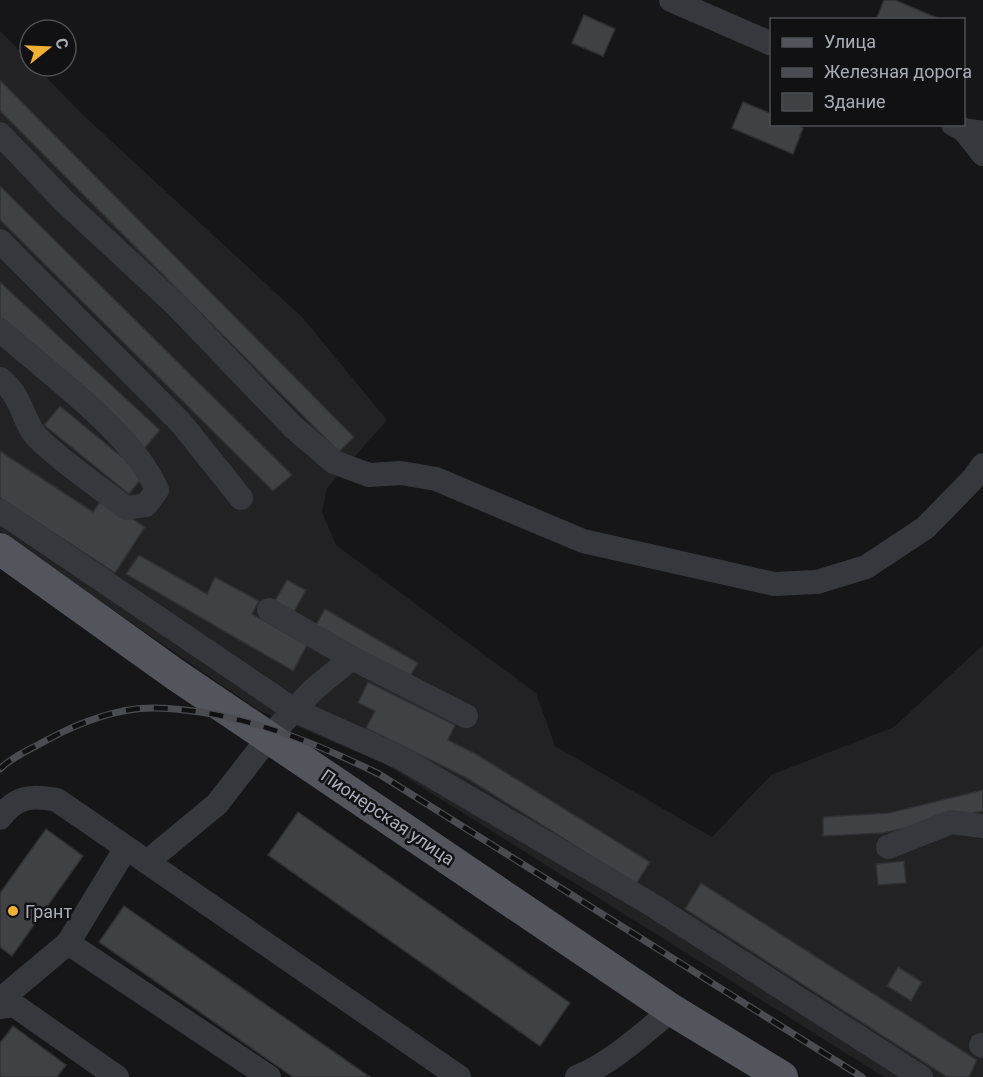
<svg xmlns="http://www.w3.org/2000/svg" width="983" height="1077" viewBox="0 0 983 1077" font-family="Roboto,sans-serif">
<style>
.built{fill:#222225}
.building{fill:#404145;stroke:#303034;stroke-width:1.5}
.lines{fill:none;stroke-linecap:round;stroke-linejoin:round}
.minor{stroke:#37383d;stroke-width:24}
.major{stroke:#53555c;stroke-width:32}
.rail-casing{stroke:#4a4c52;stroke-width:7}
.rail{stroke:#111113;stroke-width:4.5;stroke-dasharray:14;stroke-linecap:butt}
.poi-dot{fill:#f2b134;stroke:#111113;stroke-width:2}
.labels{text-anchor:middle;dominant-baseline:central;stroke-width:5;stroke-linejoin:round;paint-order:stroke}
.street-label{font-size:18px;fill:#a8adb8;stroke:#111113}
.poi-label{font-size:18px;fill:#a8adb8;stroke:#111113;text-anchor:start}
</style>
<rect width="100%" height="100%" fill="#161618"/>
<polygon class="built" points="0,31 30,61 30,66 35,66 84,116 302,317 387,420 327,488 322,512 336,545 536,693 555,746 712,837 771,775 894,727 983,645 983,1077 884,1077 385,764 258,710 0,532"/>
<g class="building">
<polygon points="884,0 895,0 942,20 876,20"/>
<polygon points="584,15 615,29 603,56 572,43"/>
<polygon points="0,80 354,437 339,452 0,111"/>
<polygon points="743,102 772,114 772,124 796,124 803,128 793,154 732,128"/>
<polygon points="0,186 292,475 273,491 0,220"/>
<polygon points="0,282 160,430 143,450 0,319"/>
<polygon points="60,406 144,475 129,494 44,425"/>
<polygon points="0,451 93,512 102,499 145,527 115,573 0,498"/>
<polygon points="139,555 207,594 215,577 259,601 252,614 307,645 293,671 126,574"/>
<polygon points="287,580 306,590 292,615 273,604"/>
<polygon points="325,609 418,663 409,678 316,625"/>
<polygon points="368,682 455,725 448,740 476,754 650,862 636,884 465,777 366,728 375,711 358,703"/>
<polygon points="983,790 983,811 883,833 823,836 823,817 889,813"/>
<polygon points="298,812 570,1003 540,1046 268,855"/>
<polygon points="46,829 83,856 12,956 0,947 0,893"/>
<polygon points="904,861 906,883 878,885 876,864"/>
<polygon points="701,883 977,1060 969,1077 947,1077 685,909"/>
<polygon points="124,906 370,1077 293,1077 99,942"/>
<polygon points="898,967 922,982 911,1001 887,986"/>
<polygon points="13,1026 66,1065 57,1077 0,1077 0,1043"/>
</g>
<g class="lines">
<g class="minor">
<polyline points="671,0 772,44"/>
<polyline points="953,124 964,130 983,133"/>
<polyline points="964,130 983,154"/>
<polyline points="0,134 65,202 176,305 293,427 334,462 369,475 401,473 436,479 583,541 774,584 817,582 866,567 925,528 972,480 983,465"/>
<polyline points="0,241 181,423 241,498"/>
<path d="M0,330C47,372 133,433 157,490L146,505L126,508C97,485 64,464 38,438C23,424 23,396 0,379"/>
<polyline points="0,511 294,710 401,758 649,903 921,1077"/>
<polyline points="269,610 352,658 466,716"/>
<path d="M0,818C16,796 32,795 57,800L459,1077"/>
<polyline points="888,847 951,822 983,826"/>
<polyline points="147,862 217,804 270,736 314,689 352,658"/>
<polyline points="68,943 269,1077"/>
<polyline points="0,1000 68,943 126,848"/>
<polyline points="0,1007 14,1005 117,1077"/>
<polyline points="981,1045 983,1046"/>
<path d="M577,1077C612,1063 642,1034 672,1010"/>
</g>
<polyline class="major" points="0,549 176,675 672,1010 782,1077"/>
<g class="rail-casing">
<path id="rail" d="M0,769C13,756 31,749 47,740C78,723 119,707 156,708C234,710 310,740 379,774L862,1077"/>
</g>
<use href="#rail" class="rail"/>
</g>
<circle class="poi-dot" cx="13" cy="911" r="6"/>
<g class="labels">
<g class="street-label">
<text transform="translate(388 817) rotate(34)">Пионерская улица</text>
</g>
<g class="poi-label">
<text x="25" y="911">Грант</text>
</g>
</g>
<rect x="770" y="18" width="195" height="108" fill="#111113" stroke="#4d4f55" stroke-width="1.5"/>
<rect x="782" y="38" width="30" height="9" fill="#53555c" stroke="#4d4f55" stroke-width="1.5"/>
<text x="824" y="48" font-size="18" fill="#a8adb8">Улица</text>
<rect x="782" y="68" width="30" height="9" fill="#4a4c52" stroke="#4d4f55" stroke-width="1.5"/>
<text x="824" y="78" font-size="18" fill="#a8adb8">Железная дорога</text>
<rect x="782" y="93" width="30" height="18" fill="#404145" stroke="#4d4f55" stroke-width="1.5"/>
<text x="824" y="108" font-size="18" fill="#a8adb8">Здание</text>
<g transform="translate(48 48) rotate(72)"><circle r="28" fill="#111113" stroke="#4d4f55" stroke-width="1.5"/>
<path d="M0-4.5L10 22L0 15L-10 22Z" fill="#f2b134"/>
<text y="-9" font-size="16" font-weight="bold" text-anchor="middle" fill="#a8adb8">С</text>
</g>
</svg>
